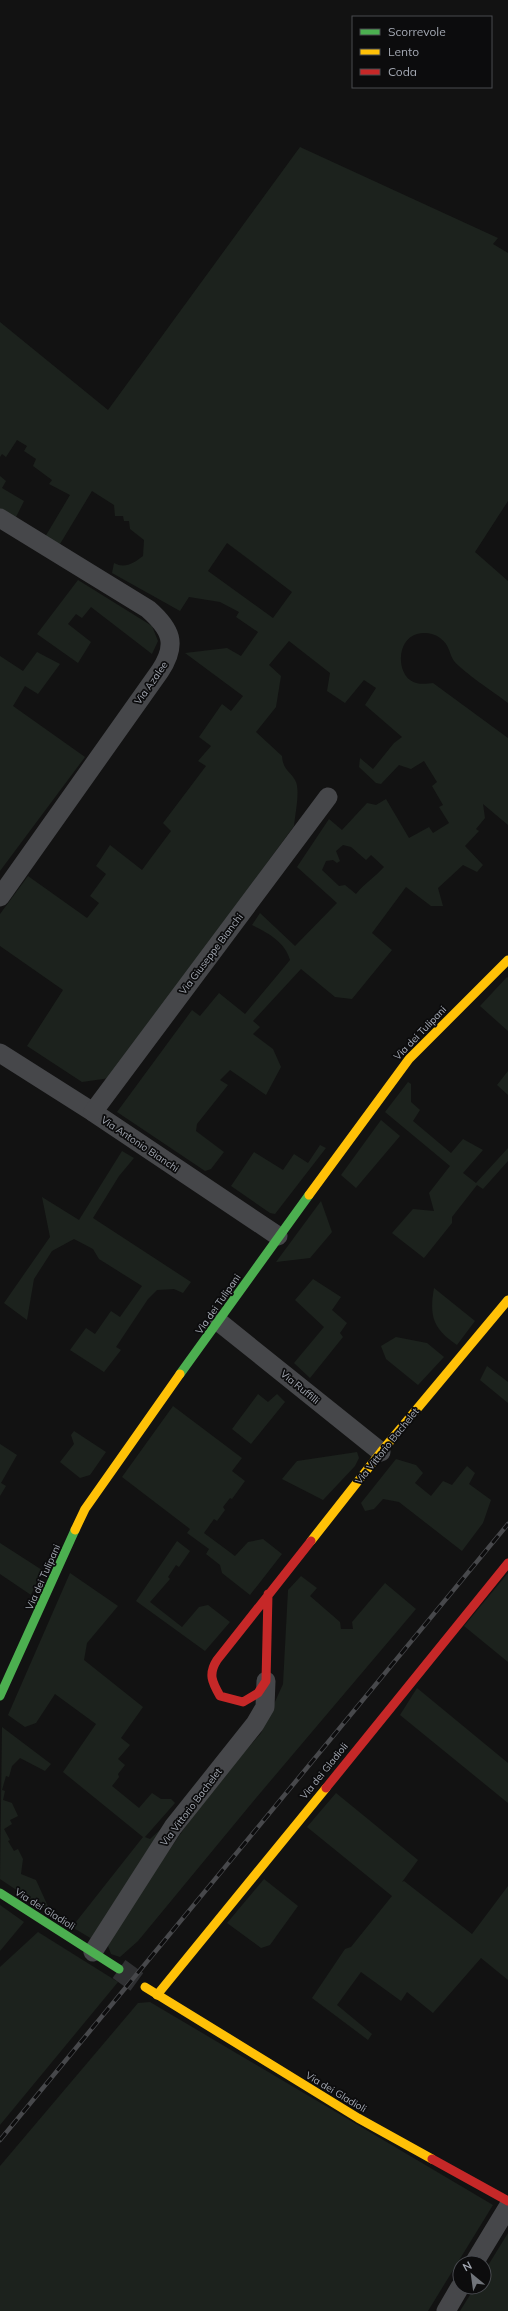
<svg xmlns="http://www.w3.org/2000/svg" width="508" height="2311" viewBox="0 0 508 2311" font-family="Mulish,sans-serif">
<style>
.green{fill:#1c221d;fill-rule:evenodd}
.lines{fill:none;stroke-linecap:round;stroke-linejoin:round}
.secondary-tunnel{stroke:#2f3032;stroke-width:22;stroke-dasharray:22 11;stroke-linecap:butt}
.street{stroke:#46474a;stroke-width:19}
.fast{stroke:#4caf50;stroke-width:9}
.slow{stroke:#ffc107;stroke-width:9}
.jam{stroke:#c62828;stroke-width:9}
.rail-casing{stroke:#47484b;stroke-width:4.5}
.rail{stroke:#0c0c0d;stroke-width:3;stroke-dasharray:9;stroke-linecap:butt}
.labels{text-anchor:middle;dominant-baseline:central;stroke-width:3.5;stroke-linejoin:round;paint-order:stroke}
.street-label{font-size:10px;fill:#a3a8b2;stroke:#0c0c0d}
</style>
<rect width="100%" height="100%" fill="#121212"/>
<g class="green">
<path d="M300,147L498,238L493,244L508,253V501L475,552L508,581V703C495,693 463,672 454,661C449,654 450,645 440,638C434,633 424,632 417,634C398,639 396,669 410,680C416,685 426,684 433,683L508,738V825L483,804L485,818L476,829L479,831L465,846L483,865L477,872L463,865L438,888L443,906H431L406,887L372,933L392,950L352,999L335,997L301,969L253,1021L260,1027L253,1034L273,1049L281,1067L266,1095L230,1070L220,1080L228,1085L197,1124L196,1131L224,1152L211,1169L205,1171L117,1112L192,1010L200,1016L219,993L245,1014L290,960C285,942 268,933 252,925L260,913L295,946L337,903L297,867L329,819L342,830L367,803L376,805L386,799L409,838L429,827L433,833L449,823L439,807L443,805L432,786L437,782L424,761L411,769L399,765L381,784L376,783L359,767L360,758L373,769L394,743L402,737L365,705L376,688L364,680L345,703L327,691L330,673L289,641L269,665L281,676L276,707L256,732L282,756C283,771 291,771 296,782C300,792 295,815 294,826L110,1078L82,1082L27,1046L63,990L0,946V914L28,876L87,918L99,903L90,896L106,874L96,866L110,845L142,870L171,831L163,823L206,766L198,761L211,746L199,737L222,704L231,711L243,696L185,653L227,648L241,656L258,632L236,617L239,612L220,602L189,597L180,611L112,573L114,563C125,569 134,563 143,556L144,540L130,529L129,521H124L123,516H115L114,505L92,491L60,544L45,537L70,495L49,484L52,480L33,466L36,459L24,451L27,446L17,440L6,457L2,454L0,457V322L108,410ZM227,543L292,592L273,618L208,571ZM343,845L351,847L366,860L371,855L384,867C375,877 365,883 356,894L345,885L339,886L322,870L326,861L333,860L337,863L340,861L336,851Z"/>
<polygon points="0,476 6,481 2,488 24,501 15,519 0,510"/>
<polygon points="78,580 152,626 158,641 152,654 91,607 82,618 76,614 68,624 91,642 78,663 37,634"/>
<polygon points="37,652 60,664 38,694 25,686 13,706 85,757 0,871 0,656 23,671"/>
<polygon points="507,977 508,978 508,1031 480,1006"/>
<polygon points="508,1071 508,1095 497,1085"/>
<polygon points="408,1082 411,1084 411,1102 420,1110 413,1121 451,1153 463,1139 483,1150 463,1173 476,1183 508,1148 508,1161 483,1189 477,1185 452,1217 452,1223 424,1258 392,1233 413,1209 434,1211 429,1193 450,1166 385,1112"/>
<polygon points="381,1120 400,1136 356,1188 341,1175"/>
<polygon points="320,1145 326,1148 275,1214 270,1213 231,1186 254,1152 283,1170 294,1154 308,1163"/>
<polygon points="122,1151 134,1158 119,1176 93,1218 191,1282 183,1293 174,1289 157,1290 148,1299 116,1347 121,1350 104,1372 70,1350 86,1328 95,1334 111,1311 120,1317 142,1286 99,1259 93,1249 74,1239 52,1251 34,1279 27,1320 4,1303 50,1237 42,1197 79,1220"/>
<polygon points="321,1201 332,1232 310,1258 276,1262"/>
<polygon points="313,1279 341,1297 332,1310 347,1323 340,1333 343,1337 310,1378 294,1363 324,1327 295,1300"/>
<path d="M434,1288L475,1321L457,1345C433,1329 429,1316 434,1288Z"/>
<polygon points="396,1337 427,1343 444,1357 418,1385 386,1359 381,1346"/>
<polygon points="487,1366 508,1382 508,1403 480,1380"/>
<polygon points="258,1394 268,1402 277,1394 285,1402 251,1444 232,1429"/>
<polygon points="173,1406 242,1458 232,1471 245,1481 232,1499 230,1498 223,1507 225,1510 217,1521 214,1519 204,1533 235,1556 248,1542 263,1539 282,1554 250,1595 222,1573 220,1565 206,1554 209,1549 187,1533 190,1529 122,1477"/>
<polygon points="74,1431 106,1452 90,1475 80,1478 60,1462 74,1444 71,1435"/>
<polygon points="0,1444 17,1455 1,1483 6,1486 0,1496"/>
<polygon points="357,1452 359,1458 355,1466 323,1500 282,1479 297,1461"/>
<polygon points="396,1459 416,1465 423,1473 415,1483 431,1496 443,1481 452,1485 467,1466 475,1473 469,1484 491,1500 483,1523 462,1551 399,1502 383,1499 374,1509 365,1511 361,1503"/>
<polygon points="177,1541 190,1551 179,1567 176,1565 168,1577 170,1579 150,1602 182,1627 199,1607 208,1605 230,1622 205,1651 136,1601"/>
<polygon points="0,1543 42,1570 31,1595 0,1574"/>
<polygon points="70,1573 118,1606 87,1643 84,1660 143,1707 121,1738 130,1745 118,1759 125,1765 118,1774 119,1777 112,1786 139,1808 152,1793 161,1799 171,1799 175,1803 145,1837 150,1839 161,1829 92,1939 72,1927 143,1837 63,1772 96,1724 55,1694 36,1723 25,1727 8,1715"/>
<polygon points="508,1573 508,1662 464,1626"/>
<polygon points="301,1576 317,1588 310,1596 340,1622 341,1629 353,1629 352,1622 385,1583 416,1609 256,1798 138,1941 120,1957 111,1954 108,1946 112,1934 190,1820 227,1772 261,1733 283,1684 288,1590"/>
<polygon points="417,1688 508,1763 508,1803 400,1715"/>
<polygon points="2,1727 51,1764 45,1771 20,1758 12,1766 9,1777 6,1776 2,1790 5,1791 3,1800 12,1803 18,1816 10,1820 12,1824 4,1829 10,1840 8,1841 14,1851 18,1849 23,1859 21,1874 36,1880 51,1913 0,1879"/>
<polygon points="336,1793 418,1860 402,1882 404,1881 472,1934 508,1886 508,1980 481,1958 433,2013 407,1992 401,2001 361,1972 337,2005 372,2034 368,2040 312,1998 345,1949 351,1947 392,1896 307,1827"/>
<polygon points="264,1879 298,1906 270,1945 261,1948 227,1923"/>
<polygon points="0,1905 24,1922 0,1951"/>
<polygon points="38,1932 118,1982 0,2125 0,1967"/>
<polygon points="150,2002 493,2205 428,2311 0,2311 0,2166 138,2003"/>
<polygon points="508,2233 508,2311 460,2311 475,2287 484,2287 484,2272"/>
</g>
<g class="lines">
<polyline class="secondary-tunnel" points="119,1969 144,1987"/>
<g class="street">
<path d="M0,518L148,609C171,629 178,644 160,671L0,897"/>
<polyline points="0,1053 93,1112 278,1236"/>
<polyline points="93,1112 328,797"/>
<polyline points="219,1322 381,1452"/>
<polyline points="93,1952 173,1827 255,1724 265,1707 266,1681"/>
<polyline points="474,2263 508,2207"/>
<polyline points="446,2311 460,2287"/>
</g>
<g class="fast">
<polyline points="180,1374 309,1195"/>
<polyline points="0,1696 75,1530"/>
<polyline points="0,1893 119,1969"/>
</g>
<g class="slow">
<polyline points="309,1195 409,1059 508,960"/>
<polyline points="75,1530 85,1509 180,1374"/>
<polyline points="311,1541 381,1452 508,1300"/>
<polyline points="145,1987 358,2118 432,2159"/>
<polyline points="157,1995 326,1788"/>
</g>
<g class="jam">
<path d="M268,1594L266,1681L258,1693L243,1702L220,1696C212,1682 208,1674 217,1660L311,1541"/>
<polyline points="326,1788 508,1563"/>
<polyline points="432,2159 508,2201"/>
</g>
<g class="rail-casing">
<polyline id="rail" points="0,2140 508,1524"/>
</g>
<use href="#rail" class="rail"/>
</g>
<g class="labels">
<g class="street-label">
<text transform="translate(151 683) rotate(-55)">Via Azalee</text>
<text transform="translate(211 954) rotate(-53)">Via Giuseppe Bianchi</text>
<text transform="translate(420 1033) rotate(-46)">Via dei Tulipani</text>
<text transform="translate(140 1144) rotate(34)">Via Antonio Bianchi</text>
<text transform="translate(218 1304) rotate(-55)">Via dei Tulipani</text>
<text transform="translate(300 1387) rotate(39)">Via Ruffilli</text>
<text transform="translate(387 1446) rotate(-51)">Via Vittorio Bachelet</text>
<text transform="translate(43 1577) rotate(-66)">Via dei Tulipani</text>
<text transform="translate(324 1771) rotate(-51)">Via dei Gladioli</text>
<text transform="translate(191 1807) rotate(-53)">Via Vittorio Bachelet</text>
<text transform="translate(45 1909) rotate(32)">Via dei Gladioli</text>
<text transform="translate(336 2092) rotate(31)">Via dei Gladioli</text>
</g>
</g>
<rect x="352" y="16" width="140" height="72" fill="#0c0c0d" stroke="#484a4f"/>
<rect x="360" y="29" width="20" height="6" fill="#4caf50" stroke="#484a4f"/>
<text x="388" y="36" font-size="12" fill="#a3a8b2">Scorrevole</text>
<rect x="360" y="49" width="20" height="6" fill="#ffc107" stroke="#484a4f"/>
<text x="388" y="56" font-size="12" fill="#a3a8b2">Lento</text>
<rect x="360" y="69" width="20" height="6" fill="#c62828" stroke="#484a4f"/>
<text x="388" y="76" font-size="12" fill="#a3a8b2">Coda</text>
<g transform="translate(472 2275) rotate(331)"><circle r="19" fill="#0c0c0d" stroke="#484a4f"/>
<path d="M0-3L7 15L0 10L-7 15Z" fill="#70747a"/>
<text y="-6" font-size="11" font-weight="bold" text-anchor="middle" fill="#a3a8b2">N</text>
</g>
</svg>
